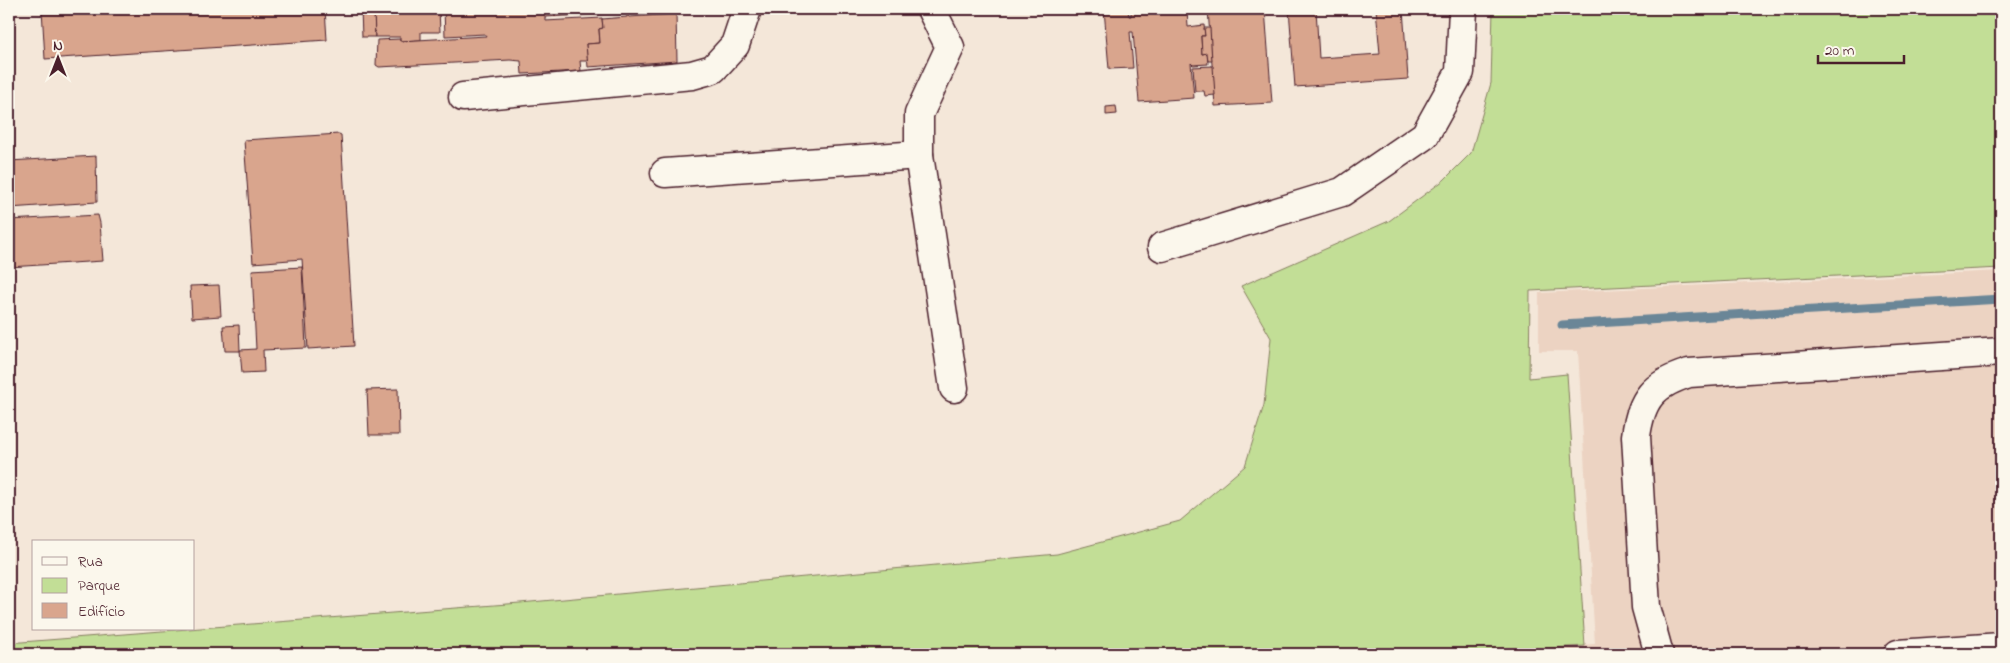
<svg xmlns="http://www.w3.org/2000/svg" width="2010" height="663" viewBox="0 0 2010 663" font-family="'Indie Flower',sans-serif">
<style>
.built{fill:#ecd3c2}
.green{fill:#c2de96;stroke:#867e60}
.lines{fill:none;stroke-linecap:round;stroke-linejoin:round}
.stream{stroke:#6a8697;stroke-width:9}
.building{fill:#d9a58d;stroke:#4a1f2b}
.minor-casing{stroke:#4a1f2b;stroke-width:31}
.minor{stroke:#fbf7ec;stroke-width:28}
</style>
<rect width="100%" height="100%" fill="#f4e7d9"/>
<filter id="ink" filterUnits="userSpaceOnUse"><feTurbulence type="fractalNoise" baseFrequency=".02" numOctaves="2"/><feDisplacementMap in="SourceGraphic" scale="10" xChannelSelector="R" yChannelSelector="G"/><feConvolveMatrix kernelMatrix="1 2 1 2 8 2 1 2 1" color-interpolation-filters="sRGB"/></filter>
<g filter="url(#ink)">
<polygon class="built" points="2001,271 2001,654 1453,654 1595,644 1578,351 1539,351 1539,293"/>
<polygon class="green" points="1493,9 2001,9 2001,268 1530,291 1529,378 1567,374 1585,646 1457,654 9,654 9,643 520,603 1057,554 1180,521 1245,466 1264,405 1271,338 1241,286 1389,221 1444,180 1471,153 1491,83"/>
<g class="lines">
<polyline class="stream" points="1562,325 2001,299"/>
</g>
<g class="building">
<polygon points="42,9 325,9 327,40 45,59"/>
<polygon points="361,9 374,9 375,37 362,37"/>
<polygon points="374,9 439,9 440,32 421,32 421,40 400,41 400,37 375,37"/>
<polygon points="444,9 620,9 620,13 545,17 545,21 602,18 603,28 599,29 600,43 586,44 588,61 580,61 581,71 522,74 521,61 510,60 379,67 376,65 377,40 400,39 400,41 486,36 485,34 445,36"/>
<polygon points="621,9 675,9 676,14 644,15 644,12 637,11 621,12"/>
<polygon points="1104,9 1128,9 1129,16 1131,16 1131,9 1187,9 1188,27 1204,25 1205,36 1201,36 1202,54 1207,53 1208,64 1193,65 1191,63 1194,98 1139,102 1133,32 1130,32 1133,68 1109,69"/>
<polygon points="1208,9 1265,9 1272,103 1215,106"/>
<polygon points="1289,9 1316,9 1319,58 1380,54 1376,9 1403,9 1408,79 1295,87"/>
<polygon points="676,14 677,61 588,67 586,44 600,43 599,29 603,28 602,19 627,17 627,15 629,17"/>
<polygon points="1204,28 1210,28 1212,61 1208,61 1207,53 1202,54 1201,36 1205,36"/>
<polygon points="1213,66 1215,95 1205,96 1204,91 1195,91 1193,67"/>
<polygon points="1116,106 1117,114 1106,115 1106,107"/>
<polygon points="339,134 341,135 354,346 308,349 302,259 253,263 244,140"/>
<polygon points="96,156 97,202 9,208 9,161"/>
<polygon points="98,215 100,223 103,261 9,267 9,220"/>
<polygon points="302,267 306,348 263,350 264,372 242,373 240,350 256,349 252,270"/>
<polygon points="219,285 221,316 192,318 190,286"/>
<polygon points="239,325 240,351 225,351 223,326"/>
<polygon points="398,389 399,435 369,435 367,390"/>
</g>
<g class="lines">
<g class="minor-casing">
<g id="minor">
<polyline points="463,97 692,75 713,69 735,45 747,9"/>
<polyline points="919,155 954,388"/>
<polyline points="665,173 919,155 919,114 950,47 931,9"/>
<polyline points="1162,247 1342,192 1425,135 1460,72 1463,9"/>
<path d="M1659,654L1646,607L1636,436C1641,399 1653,384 1689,373L2001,352"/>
<polyline points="1898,654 2001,647"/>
</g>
</g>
<use href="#minor" class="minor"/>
</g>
</g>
<rect width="2010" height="663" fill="none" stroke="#fbf7ec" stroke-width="30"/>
<rect x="15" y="15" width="1980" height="633" fill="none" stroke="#4a1f2b" stroke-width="2" filter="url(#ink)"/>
<rect x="32" y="540" width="162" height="90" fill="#fbf7ec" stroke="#b4a19f"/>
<rect x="42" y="557" width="25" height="8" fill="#fbf7ec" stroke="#b4a19f"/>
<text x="78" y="566" font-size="15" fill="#4a1f2b">Rua</text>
<rect x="42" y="578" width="25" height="15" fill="#c2de96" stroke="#b4a19f"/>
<text x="78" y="590" font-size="15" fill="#4a1f2b">Parque</text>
<rect x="42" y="603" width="25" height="15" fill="#d9a58d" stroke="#b4a19f"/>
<text x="78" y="616" font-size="15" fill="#4a1f2b">Edifício</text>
<g transform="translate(58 58)" stroke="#fbf7ec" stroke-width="4" paint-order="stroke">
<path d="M0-4L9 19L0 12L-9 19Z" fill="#4a1f2b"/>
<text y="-8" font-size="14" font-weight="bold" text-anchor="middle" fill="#4a1f2b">N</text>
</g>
<path d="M1818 55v8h86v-8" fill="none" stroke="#4a1f2b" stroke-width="2.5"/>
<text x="1825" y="55" font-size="15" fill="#4a1f2b" stroke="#fbf7ec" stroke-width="4" paint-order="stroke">20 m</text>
</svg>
